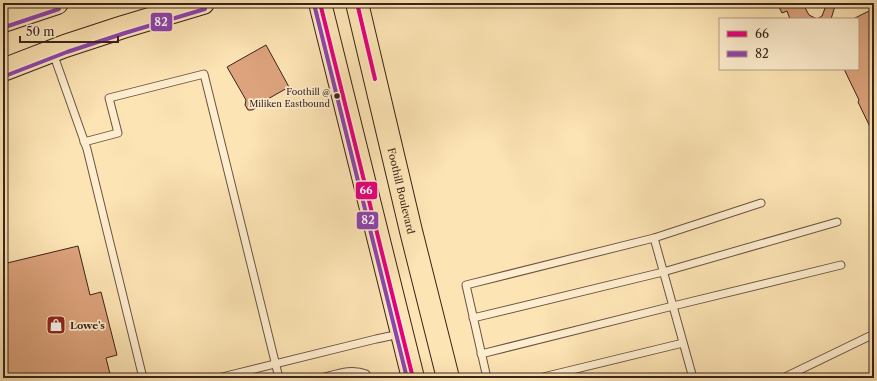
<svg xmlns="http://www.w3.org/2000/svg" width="877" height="381" viewBox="0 0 877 381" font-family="'Libre Caslon Text',serif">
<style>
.building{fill:#dda37c;stroke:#39231b}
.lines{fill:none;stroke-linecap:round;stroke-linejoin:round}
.service-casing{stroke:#6a5341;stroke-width:9}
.primary-casing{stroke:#39231b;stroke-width:24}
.service{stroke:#feedce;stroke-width:7}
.primary{stroke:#fde4b4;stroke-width:22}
.bus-1-casing{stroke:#feedce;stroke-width:7}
.bus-2-casing{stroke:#feedce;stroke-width:7}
.bus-1{stroke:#e5007d;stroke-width:4}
.bus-2{stroke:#8e44ad;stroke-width:4}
.bus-dot{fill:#39231b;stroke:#feedce;stroke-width:1.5}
.labels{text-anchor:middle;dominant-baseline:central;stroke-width:3.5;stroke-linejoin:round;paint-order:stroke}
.bus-label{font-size:9px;fill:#39231b;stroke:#feedce;text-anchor:end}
.street-label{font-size:10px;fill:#39231b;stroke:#feedce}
.poi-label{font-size:10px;font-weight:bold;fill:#39231b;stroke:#feedce;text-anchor:start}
.line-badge{stroke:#feedce;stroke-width:1.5}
.badge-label{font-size:11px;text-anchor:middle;font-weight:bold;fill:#fff}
</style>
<rect width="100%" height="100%" fill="#fde4b4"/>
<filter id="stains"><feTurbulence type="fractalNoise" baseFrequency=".005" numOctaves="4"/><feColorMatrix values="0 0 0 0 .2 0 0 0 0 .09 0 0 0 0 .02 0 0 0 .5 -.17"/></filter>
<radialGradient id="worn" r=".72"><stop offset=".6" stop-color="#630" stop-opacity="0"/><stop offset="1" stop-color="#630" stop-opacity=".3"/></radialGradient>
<g class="building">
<polygon points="771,3 805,3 803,4 809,15 817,19 790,19 787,11 782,13 778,5 773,7"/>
<polygon points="827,3 840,4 835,6 831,19 817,19 822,16"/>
<polygon points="868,3 874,3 874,133 873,133 858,102 859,100 844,69 858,69 858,19 853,19 871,10"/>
<polygon points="266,45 289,87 259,104 258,104 256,108 252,110 248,110 245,105 246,100 227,67"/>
<polygon points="78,246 90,295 101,292 117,355 106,358 111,378 3,378 3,264"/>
<polygon points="348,375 352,378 336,378"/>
</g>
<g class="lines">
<g class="service-casing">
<g id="service">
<polyline points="53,53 87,149 143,378"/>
<polyline points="84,142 118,133 109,98 204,74 279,378"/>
<polyline points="654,238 761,203"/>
<polyline points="473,318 663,272 837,222"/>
<polyline points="481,354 673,306 841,265"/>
<polyline points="218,378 376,339 400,334"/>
<path d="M321,378C337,374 351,368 366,374L367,378"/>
<polyline points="487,378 466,285 654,238 693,378"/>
<polyline points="539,378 683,343"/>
<polyline points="783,378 874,334"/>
</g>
</g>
<g class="primary-casing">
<g id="primary">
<polyline points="320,3 413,378"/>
<path id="s1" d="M357,3L411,231L448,378"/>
<polyline points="3,21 57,3"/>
<polyline points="3,70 65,46 123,27 203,3"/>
</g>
</g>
<use href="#service" class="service"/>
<use href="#primary" class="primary"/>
<g class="bus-1-casing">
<g id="bus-1">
<polyline points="320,3 413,378"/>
<polyline points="357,3 375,79"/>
</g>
</g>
<g class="bus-2-casing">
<g id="bus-2">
<polyline points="314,4 407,378"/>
<polyline points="5,27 59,9"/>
<polyline points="5,76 67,52 125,33 205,9"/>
</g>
</g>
<use href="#bus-1" class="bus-1"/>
<use href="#bus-2" class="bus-2"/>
</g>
<defs>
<g id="shop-square" transform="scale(1)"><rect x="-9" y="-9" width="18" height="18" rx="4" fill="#8f2418" stroke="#feedce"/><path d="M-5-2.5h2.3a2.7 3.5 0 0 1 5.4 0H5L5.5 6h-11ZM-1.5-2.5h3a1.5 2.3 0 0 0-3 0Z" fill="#fff"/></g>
</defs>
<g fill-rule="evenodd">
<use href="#shop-square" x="56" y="325"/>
</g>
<circle class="bus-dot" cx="337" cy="96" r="3.5"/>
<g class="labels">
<g class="bus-label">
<text x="330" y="91">Foothill @<tspan x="330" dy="12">Miliken Eastbound</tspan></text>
</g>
<g class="street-label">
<text stroke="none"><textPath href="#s1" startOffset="193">Foothill Boulevard</textPath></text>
</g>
<g class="poi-label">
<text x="70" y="325">Lowe's</text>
</g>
</g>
<g class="line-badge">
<rect x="150" y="12" width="23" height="20" rx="4" fill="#8e44ad"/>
<rect x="355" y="181" width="23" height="19" rx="4" fill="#e5007d"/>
<rect x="356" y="211" width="23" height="19" rx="4" fill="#8e44ad"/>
</g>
<g class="badge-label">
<text x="161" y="26">82</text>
<text x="366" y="194">66</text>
<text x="368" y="224">82</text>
</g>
<rect width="877" height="381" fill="none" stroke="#fde4b4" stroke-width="16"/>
<rect x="4" y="4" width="869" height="373" fill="none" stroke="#39231b" stroke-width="2"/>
<rect x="8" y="8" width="861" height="365" fill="none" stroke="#39231b"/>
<rect x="719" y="18" width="140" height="52" fill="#feedce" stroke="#af9c86"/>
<rect x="727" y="31" width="20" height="6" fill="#e5007d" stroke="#af9c86"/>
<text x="755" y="38" font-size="12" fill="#39231b">66</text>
<rect x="727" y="51" width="20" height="6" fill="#8e44ad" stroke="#af9c86"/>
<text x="755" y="58" font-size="12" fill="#39231b">82</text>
<path d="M20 36v6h98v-6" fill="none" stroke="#39231b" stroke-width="2"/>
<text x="26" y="36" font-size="12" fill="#39231b" stroke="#feedce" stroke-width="3" paint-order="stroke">50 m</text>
<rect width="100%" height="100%" filter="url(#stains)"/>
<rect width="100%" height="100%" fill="url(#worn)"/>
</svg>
